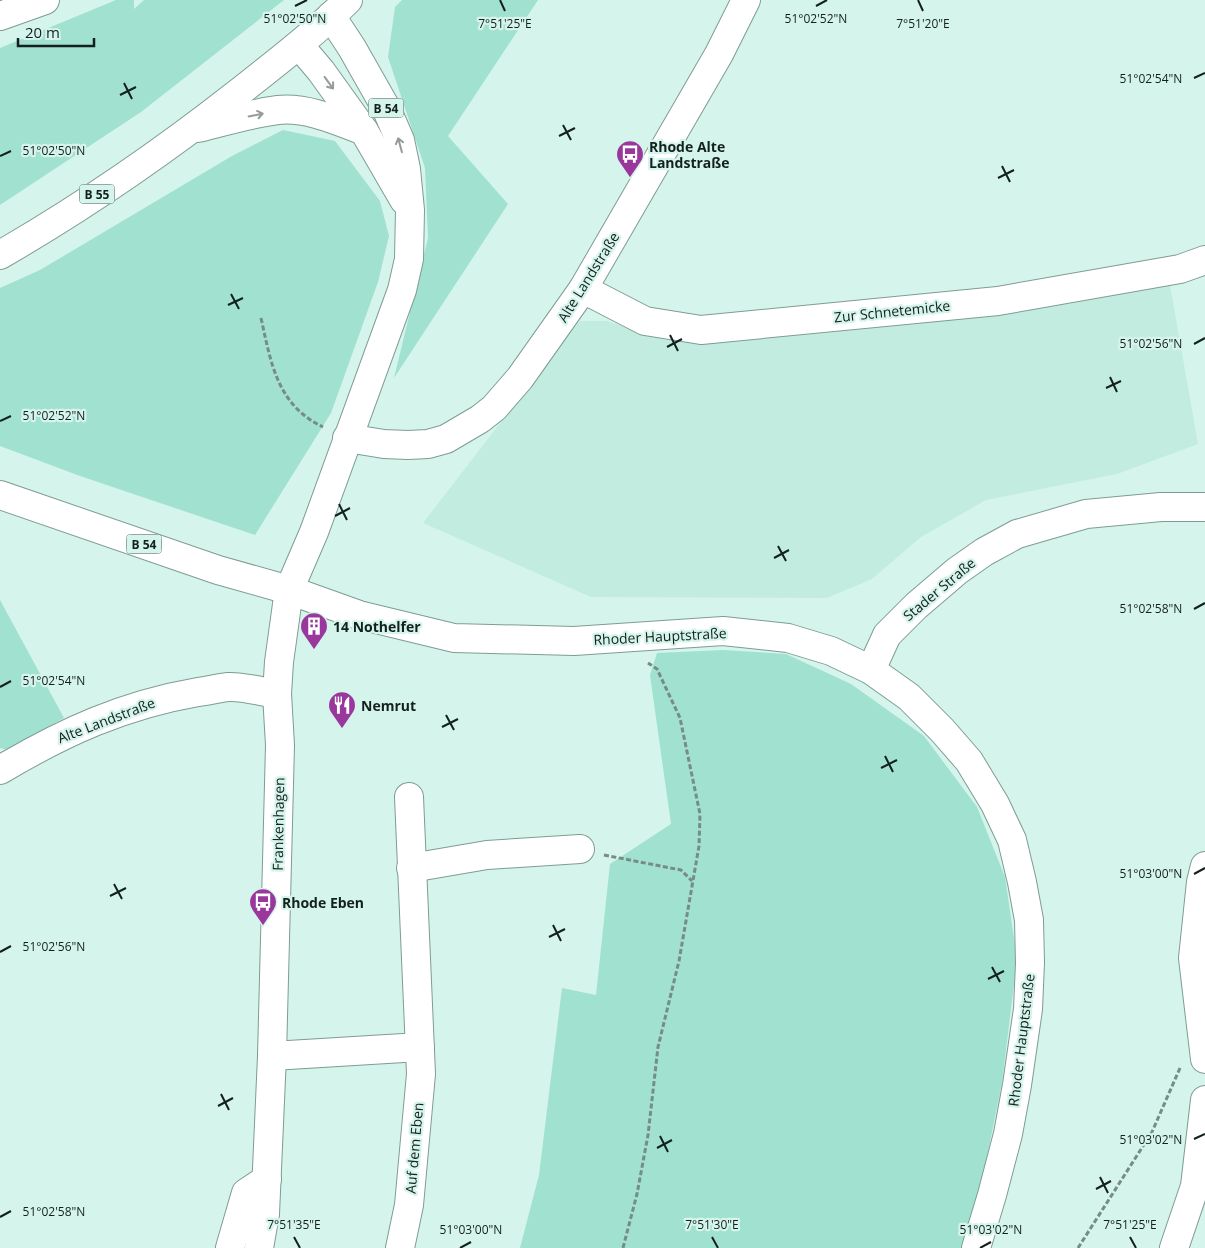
<svg xmlns="http://www.w3.org/2000/svg" width="1205" height="1248" viewBox="0 0 1205 1248" font-family="'Open Sans',sans-serif">
<style>
.built{fill:#c3ece1}
.green{fill:#a1e1d0}
.lines{fill:none;stroke-linecap:round;stroke-linejoin:round}
.minor-casing{stroke:#7f9c94;stroke-width:30}
.major-casing{stroke:#7f9c94;stroke-width:30}
.path{stroke:#768c86;stroke-width:3;stroke-dasharray:5 2.5;stroke-linecap:butt}
.minor{stroke:#fff;stroke-width:28}
.major{stroke:#fff;stroke-width:28}
.oneway{stroke:#959b99}
.ticks{fill:none;stroke:#14201d;stroke-width:2}
.labels{text-anchor:middle;dominant-baseline:central;stroke-width:4.5;stroke-linejoin:round;paint-order:stroke}
.shield{fill:#d5f4eb;stroke:#4e605b;stroke-width:1}
.shield-label{font-size:12px;font-weight:bold;fill:#14201d}
.poi-label{font-size:14px;font-weight:bold;fill:#14201d;stroke:#d5f4eb;text-anchor:start}
.street-label{font-size:14px;fill:#14201d;stroke:#d5f4eb}
.ticks-label{font-size:12px;text-anchor:middle;fill:#14201d;stroke:#d5f4eb;stroke-width:4.5;stroke-linejoin:round;paint-order:stroke}
</style>
<rect width="100%" height="100%" fill="#d5f4eb"/>
<polygon class="built" points="1170,285 1198,444 1117,474 986,500 921,537 872,579 827,598 591,597 423,523 579,321 607,321 665,340 869,326 1001,311"/>
<g class="green">
<polygon points="116,0 134,0 134,9 144,0 284,0 141,112 0,205 0,48"/>
<polygon points="402,0 538,0 448,136 508,204 394,378 428,238 425,168 388,57 395,7"/>
<polygon points="283,130 335,141 380,201 389,236 378,282 331,413 255,535 80,476 0,446 0,288 40,270 232,156"/>
<polygon points="0,600 64,718 8,750 0,748"/>
<polygon points="723,650 786,654 851,684 924,736 977,807 1005,877 1017,959 1002,1083 980,1191 962,1248 520,1248 539,1175 562,988 596,995 610,864 671,824 650,675 657,653"/>
</g>
<g class="lines">
<g class="minor-casing">
<g id="minor">
<polyline points="0,16 45,0"/>
<polyline points="583,289 645,321 701,330 998,301 1180,269 1205,260"/>
<polyline points="347,438 384,444 408,445 428,444 446,439 480,419 494,408 520,378 583,289 719,54 746,0"/>
<polyline points="871,670 887,635 916,606 957,571 984,552 1017,534 1086,514 1161,507 1205,507"/>
<path d="M0,770C64,732 123,705 198,692C208,691 218,688 228,687C243,686 262,692 277,694"/>
<polyline points="1205,866 1201,882 1193,958 1205,1059"/>
<polyline points="411,868 487,855 580,849"/>
<polyline points="272,1056 420,1047"/>
<polyline points="230,1248 246,1193 267,1179"/>
<polyline points="259,1248 265,1214 272,1056 280,745 277,694 279,662 289,590"/>
<polyline points="400,1248 409,1205 421,1074 409,797"/>
<polyline points="1174,1248 1195,1186 1205,1100"/>
</g>
</g>
<g class="major-casing">
<g id="major">
<polyline points="299,45 321,71 364,131 404,200"/>
<path d="M198,128C222,122 253,113 278,110C307,107 338,121 364,131"/>
<path d="M0,255C83,207 163,152 238,93C276,63 314,34 348,0"/>
<polyline points="0,495 218,570 289,590 359,615 454,638 574,641 723,631 788,638 831,651 871,670 909,697 942,730 969,761 995,804 1012,840 1022,882 1029,920 1030,963 1028,1009 1017,1085 1008,1134 992,1195 976,1248"/>
<polyline points="289,590 314,532 402,290 409,259 410,210 406,169 400,140 386,108 352,48 331,16"/>
</g>
</g>
<g class="path">
<path d="M261,318C271,363 277,405 323,427"/>
<polyline points="604,855 681,870 692,881"/>
<polyline points="623,1248 637,1194 648,1135 658,1047 679,961 699,846 700,814 680,718 657,669 648,663"/>
<polyline points="1078,1248 1152,1132 1180,1068"/>
</g>
<use href="#minor" class="minor"/>
<use href="#major" class="major"/>
</g>
<defs><path id="oneway-shaft" d="M-6 0H5M1.5-3L5.5 0L1.5 3" fill="none" stroke-width="1.6" stroke-linecap="round" stroke-linejoin="round" transform="scale(1.25)"/></defs>
<g class="oneway">
<use href="#oneway-shaft" transform="translate(329 83) rotate(54)"/>
<use href="#oneway-shaft" transform="translate(256 115) rotate(-12)"/>
<use href="#oneway-shaft" transform="translate(400 145) rotate(-105)"/>
</g>
<path class="ticks" d="M500,0L505,11M918,0L923,11M295,6L307,0M816,6L827,0M1194,78L1205,73M124,83L132,99M120,95L136,87M563,125L571,140M559,136L575,128M0,156L11,151M1002,166L1010,182M998,178L1014,170M231,294L239,309M228,305L243,298M670,335L678,351M1194,344L1205,338M667,347L682,339M1110,377L1117,392M1106,388L1121,381M0,421L11,416M339,504L347,520M335,516L350,508M778,546L786,561M774,558L789,550M1194,609L1205,603M0,687L11,681M446,715L454,730M442,727L458,719M885,756L893,772M881,768L897,760M1194,874L1205,868M114,884L122,899M110,896L126,888M553,925L561,941M549,937L565,929M0,952L11,946M992,967L1000,982M988,979L1004,971M221,1094L229,1110M218,1106L233,1098M660,1136L668,1152M1194,1139L1205,1134M657,1148L672,1140M1100,1177L1108,1193M1096,1189L1111,1181M0,1217L11,1211M294,1237L300,1248M712,1237L718,1248M1130,1237L1136,1248M460,1248L471,1242M980,1248L991,1242"/>
<defs>
<g id="bus-pin" transform="scale(1.4375)"><path d="M0 17L-7.5 6A9.5 9.5 0 1 1 7.5 6Z" fill="#99379d" stroke="#d5f4eb"/><path d="M-5-6H5V4H4V6H2V4H-2V6H-4V4H-5ZM-3.5-4V0h7V-4ZM-3.5 1.2v1.5H-2V1.2ZM2 1.2v1.5H3.5V1.2Z" fill="#fff"/></g>
<g id="building-pin" transform="scale(1.4375)"><path d="M0 17L-7.5 6A9.5 9.5 0 1 1 7.5 6Z" fill="#99379d" stroke="#d5f4eb"/><path d="M-4-6H4V6H1V3H-1V6H-4ZM-2.5-4.3h1.7v1.8h-1.7ZM.8-4.3h1.7v1.8H.8ZM-2.5-1h1.7V.8h-1.7ZM.8-1h1.7V.8H.8Z" fill="#fff"/></g>
<g id="restaurant-pin" transform="scale(1.4375)"><path d="M0 17L-7.5 6A9.5 9.5 0 1 1 7.5 6Z" fill="#99379d" stroke="#d5f4eb"/><path d="M-5-6h1v4h1v-4h1v4h1v-4h1v5L-1.5 .5V6h-2V.5L-5-1ZM5-6V6H3V1.5H1.5Q1.5-4 5-6Z" fill="#fff"/></g>
</defs>
<g fill-rule="evenodd">
<use href="#bus-pin" x="630" y="154"/>
<use href="#building-pin" x="314" y="626"/>
<use href="#restaurant-pin" x="342" y="705"/>
<use href="#bus-pin" x="263" y="902"/>
</g>
<g class="labels">
<g class="shield">
<rect x="368.5" y="98.5" width="35" height="19" rx="4"/>
<rect x="79.5" y="184.5" width="35" height="19" rx="4"/>
<rect x="126.5" y="534.5" width="35" height="19" rx="4"/>
</g>
<g class="shield-label">
<text x="386" y="108">B 54</text>
<text x="97" y="194">B 55</text>
<text x="144" y="544">B 54</text>
</g>
<g class="poi-label">
<text x="649" y="146">Rhode Alte<tspan x="649" dy="16">Landstraße</tspan></text>
<text x="333" y="626">14 Nothelfer</text>
<text x="361" y="705">Nemrut</text>
<text x="282" y="902">Rhode Eben</text>
</g>
<g class="street-label">
<text transform="translate(588 277) rotate(-58)">Alte Landstraße</text>
<text transform="translate(892 311) rotate(-6)">Zur Schnetemicke</text>
<text transform="translate(939 589) rotate(-40)">Stader Straße</text>
<text transform="translate(660 636) rotate(-3)">Rhoder Hauptstraße</text>
<text transform="translate(106 720) rotate(-21)">Alte Landstraße</text>
<text transform="translate(278 824) rotate(-89)">Frankenhagen</text>
<text transform="translate(1021 1040) rotate(-83)">Rhoder Hauptstraße</text>
<text transform="translate(414 1148) rotate(-85)">Auf dem Eben</text>
</g>
</g>
<g class="ticks-label">
<text x="295" y="23">51°02'50"N</text>
<text x="816" y="23">51°02'52"N</text>
<text x="505" y="28">7°51'25"E</text>
<text x="923" y="28">7°51'20"E</text>
<text x="1151" y="83">51°02'54"N</text>
<text x="54" y="155">51°02'50"N</text>
<text x="1151" y="348">51°02'56"N</text>
<text x="54" y="420">51°02'52"N</text>
<text x="1151" y="613">51°02'58"N</text>
<text x="54" y="685">51°02'54"N</text>
<text x="1151" y="878">51°03'00"N</text>
<text x="54" y="951">51°02'56"N</text>
<text x="1151" y="1144">51°03'02"N</text>
<text x="54" y="1216">51°02'58"N</text>
<text x="294" y="1229">7°51'35"E</text>
<text x="712" y="1229">7°51'30"E</text>
<text x="1130" y="1229">7°51'25"E</text>
<text x="471" y="1234">51°03'00"N</text>
<text x="991" y="1234">51°03'02"N</text>
</g>
<path d="M18 38v8h76v-8" fill="none" stroke="#14201d" stroke-width="2.5"/>
<text x="25" y="38" font-size="15" fill="#14201d" stroke="#d5f4eb" stroke-width="4" paint-order="stroke">20 m</text>
</svg>
